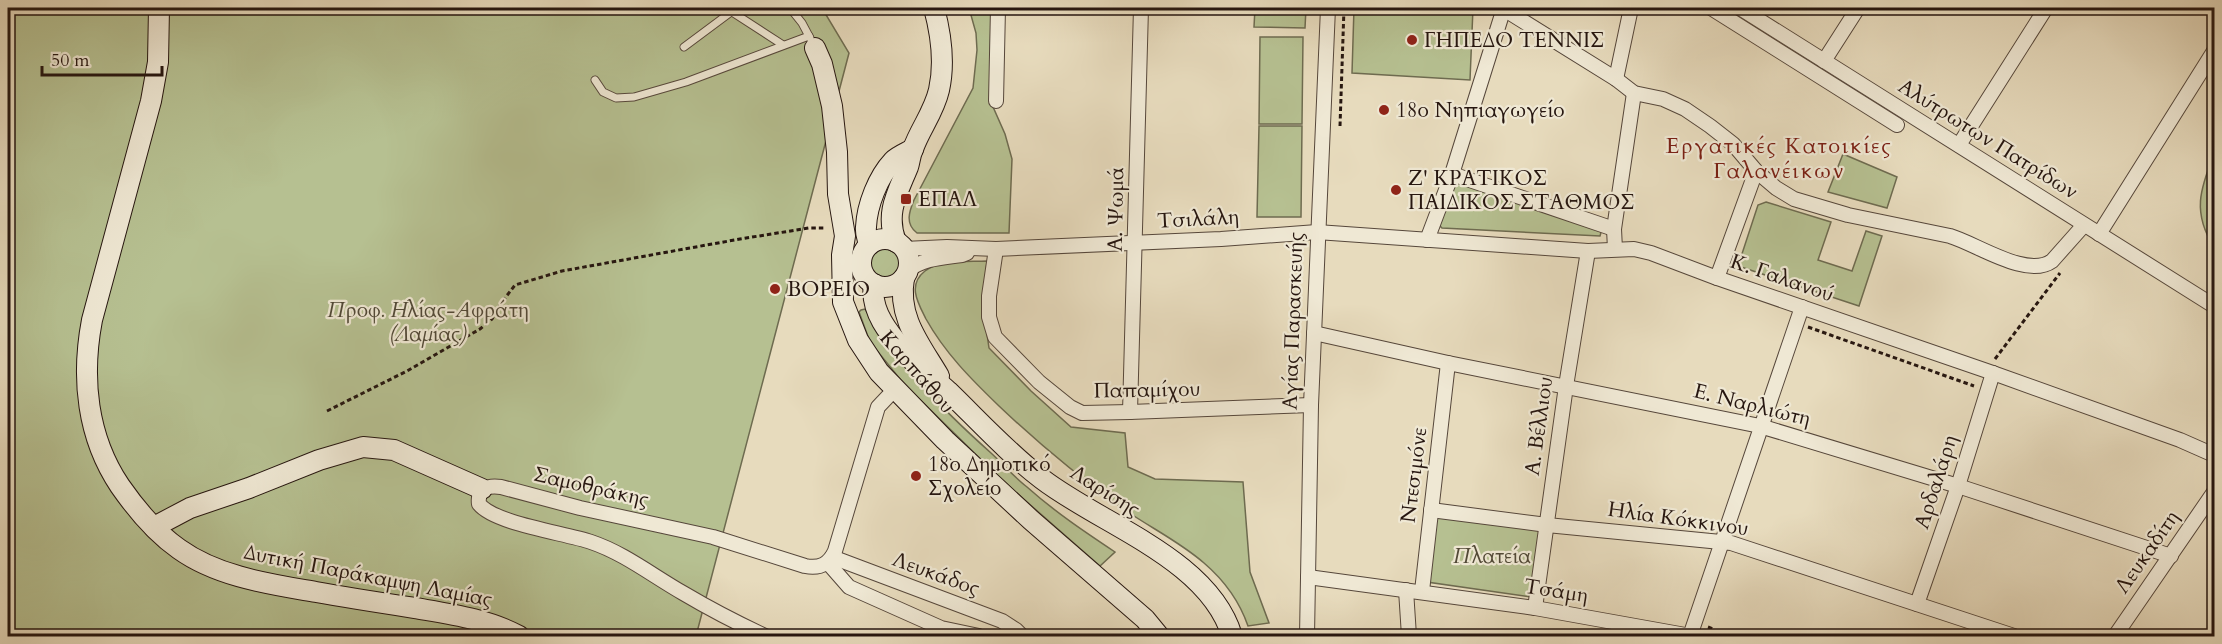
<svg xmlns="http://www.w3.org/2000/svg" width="2222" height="644" viewBox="0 0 2222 644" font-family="Cardo,serif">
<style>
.green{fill:#b6c091;stroke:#6e6b50;stroke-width:1.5}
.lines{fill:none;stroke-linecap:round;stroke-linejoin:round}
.lane-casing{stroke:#56473b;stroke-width:9}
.street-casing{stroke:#56473b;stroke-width:16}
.secondary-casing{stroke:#261610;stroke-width:22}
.path{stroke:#261610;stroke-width:3;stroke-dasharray:4.5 3;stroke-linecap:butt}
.lane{stroke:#efe8d4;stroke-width:7}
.street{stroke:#efe8d4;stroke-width:14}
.secondary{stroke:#efe8d4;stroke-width:20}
.poi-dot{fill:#8f2418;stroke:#efe8d4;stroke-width:2}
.labels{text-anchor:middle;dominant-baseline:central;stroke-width:4.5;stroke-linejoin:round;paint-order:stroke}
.poi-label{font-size:21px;fill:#261610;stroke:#efe8d4;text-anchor:start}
.street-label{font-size:21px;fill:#261610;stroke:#efe8d4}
.park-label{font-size:21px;font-style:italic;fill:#514937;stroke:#efe8d4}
.neighbourhood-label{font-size:22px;letter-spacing:1.5px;fill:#7a1f14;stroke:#efe8d4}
</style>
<rect width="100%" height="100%" fill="#e7dbbd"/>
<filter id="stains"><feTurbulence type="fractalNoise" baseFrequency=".00333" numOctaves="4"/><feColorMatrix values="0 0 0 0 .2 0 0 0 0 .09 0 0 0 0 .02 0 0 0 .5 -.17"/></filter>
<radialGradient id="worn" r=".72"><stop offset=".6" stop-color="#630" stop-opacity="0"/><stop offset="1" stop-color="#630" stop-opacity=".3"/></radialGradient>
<g class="green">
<polygon points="8,8 822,8 849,53 696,636 8,636"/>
<path d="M969,8H991L990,100L1005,134L1012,159L1009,233H917C905,224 909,212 914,200L973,88L977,50L976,33Z"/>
<polygon points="1255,8 1306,8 1305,28 1254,27"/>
<polygon points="1354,8 1473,8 1470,80 1352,73"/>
<polygon points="1260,37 1303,37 1302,124 1259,124"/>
<polygon points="1259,126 1302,126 1301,217 1257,217"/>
<polygon points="1843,154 1897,177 1887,208 1828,192"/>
<path d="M2214,154V247C2192,213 2200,189 2214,154Z"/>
<polygon points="1463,182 1602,229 1600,236 1442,228 1438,224 1451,187"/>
<polygon points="1766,202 1831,222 1818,260 1852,271 1866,231 1882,236 1859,306 1738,266 1758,205"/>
<circle cx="885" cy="263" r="18"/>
<path d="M987,261L983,306L989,348L1031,391L1071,427L1125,433L1128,467L1155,479L1243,482L1250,572L1269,623L1248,626C1239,600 1225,581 1204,563C1180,542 1151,528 1125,510C1080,478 1039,444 999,406C971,379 945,353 926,319C918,303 907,285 925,271C940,259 968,262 987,261Z"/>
<path d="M865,309C898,365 943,410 991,453C1003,464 1014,477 1027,487C1055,512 1085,532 1115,552L1100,566L1003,481L904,384L870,342L859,312L861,310Z"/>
<polygon points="1437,514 1540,528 1531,597 1427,582"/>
</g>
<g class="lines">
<g class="lane-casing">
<g id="lane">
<polyline points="726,8 783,45"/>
<polyline points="790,8 802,23 810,38"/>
<polyline points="684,47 731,12"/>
<polyline points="595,80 603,92 616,98 634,97 686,82 809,36"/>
</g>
</g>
<g class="street-casing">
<g id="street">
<path d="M1502,8L1616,79L1634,93L1663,99L1685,109L1710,126L1733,144L1756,171L1776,188L1794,199L1848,215L1950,236C1977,244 2027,279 2052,261L2084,225"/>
<polyline points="1504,8 1452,174 1614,229"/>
<polyline points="1711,8 1897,125"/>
<polyline points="1740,8 2214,306"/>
<polyline points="1824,61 1858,8"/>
<polyline points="1616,79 1631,8"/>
<polyline points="996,101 998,8"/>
<polyline points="1959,145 2046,8"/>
<polyline points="2099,234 2214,51"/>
<polyline points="1427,240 1452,174"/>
<polyline points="904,249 947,247 996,249 1221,239 1317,232 1588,251 1634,249 1651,253 1717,278 1993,373 2180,440 2214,455"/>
<polyline points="996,249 989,296 989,317 995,337 1039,382 1070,407 1082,413 1130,412 1311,405"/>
<polyline points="1615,249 1614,229 1634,93"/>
<path d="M907,271C924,258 941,258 962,255L967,253"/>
<polyline points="1717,278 1756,171"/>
<polyline points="1314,333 1448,363 1760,426 1958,486 2171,556"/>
<polyline points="1130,412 1141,8"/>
<polyline points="1431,510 1547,525 1731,543 2014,636"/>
<polyline points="832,557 1002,621 1016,630 1022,636"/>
<polyline points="828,563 849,587 941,628 979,636"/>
<polyline points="1308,577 1535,608 1691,636"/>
<polyline points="1406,590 1409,636"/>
<polyline points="1422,591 1448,363"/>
<polyline points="1917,604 1958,486 1993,373"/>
<polyline points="1535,608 1566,386 1588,251"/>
<path d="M765,636C737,623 710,609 683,593C653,576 624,553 591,542C565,533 495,524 479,504C477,489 487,485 501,487L580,508L713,537L805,566C820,569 829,564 835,551L878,407L895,389"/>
<polyline points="1307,636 1311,405 1328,8"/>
<polyline points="1690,636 1802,307"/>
<polyline points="2115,636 2214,492"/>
</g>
</g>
<g class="secondary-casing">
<g id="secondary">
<path d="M159,8L158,62L151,101L92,320C81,378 87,437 120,486C136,509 156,533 179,549C218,577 270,584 316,592C349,598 382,603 415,608C450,614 488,619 519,636"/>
<polyline points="815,48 822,64 832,106 837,152 838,194 845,236 842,255 843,302 858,340 879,372 945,440 1031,520 1145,619 1159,636"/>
<circle cx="885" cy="263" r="24"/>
<path d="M896,242C885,213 897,194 908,167C910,161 910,155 913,149C920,129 934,112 939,90C945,63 941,34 934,8"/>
<path d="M869,245C868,239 865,233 866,227C867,205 878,177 893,161C898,156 906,153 913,149"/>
<path d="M904,278C897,317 920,344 939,376"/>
<path d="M874,284C869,313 893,338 910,358C922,370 936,380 948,391C979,421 1008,453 1042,479C1102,525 1209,559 1232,636"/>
<polyline points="154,527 190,508 249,488 319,460 363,447 394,450 482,489"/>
</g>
</g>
<g class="path">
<polyline points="1340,126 1344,8"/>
<polyline points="1808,327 1974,386"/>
<polyline points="1995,359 2060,273"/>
<polyline points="327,411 407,371 480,329 492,319 502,302 515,285 562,271 740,239 809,228 826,228"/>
<polyline points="1708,627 1713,629 1710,636"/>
</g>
<use href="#lane" class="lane"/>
<use href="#street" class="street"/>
<use href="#secondary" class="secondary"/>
</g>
<g class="poi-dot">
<circle cx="1412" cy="40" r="6"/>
<circle cx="1384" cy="110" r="6"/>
<circle cx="1396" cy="190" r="6"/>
<rect x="900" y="193" width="12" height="12" rx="3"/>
<circle cx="775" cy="289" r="6"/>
<circle cx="916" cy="476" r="6"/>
</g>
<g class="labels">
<g class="poi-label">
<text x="1424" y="40">ΓΗΠΕΔΟ ΤΕΝΝΙΣ</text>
<text x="1396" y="110">18ο Νηπιαγωγείο</text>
<text x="1408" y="178">Ζ' ΚΡΑΤΙΚΟΣ<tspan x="1408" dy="24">ΠΑΙΔΙΚΟΣ ΣΤΑΘΜΟΣ</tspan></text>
<text x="918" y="199">ΕΠΑΛ</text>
<text x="787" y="289">ΒΟΡΕΙΟ</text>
<text x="928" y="464">18ο Δημοτικό<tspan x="928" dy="24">Σχολείο</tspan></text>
</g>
<g class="street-label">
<text transform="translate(1988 139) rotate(32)">Αλύτρωτων Πατρίδων</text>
<text transform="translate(1116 209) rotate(-89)">Α. Ψωμά</text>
<text transform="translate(1198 219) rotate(-3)">Τσιλάλη</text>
<text transform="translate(1782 278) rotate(19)">Κ. Γαλανού</text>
<text transform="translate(1293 321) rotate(-88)">Αγίας Παρασκευής</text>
<text transform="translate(917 372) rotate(49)">Καρπάθου</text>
<text transform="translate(1147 390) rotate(-1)">Παπαμίχου</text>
<text transform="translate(1752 405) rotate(14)">Ε. Ναρλιώτη</text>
<text transform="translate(1539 426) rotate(-82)">Α. Βέλλιου</text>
<text transform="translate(1414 475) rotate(-83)">Ντεσιμόνε</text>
<text transform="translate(1936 482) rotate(-72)">Αρδαλάρη</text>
<text transform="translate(591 487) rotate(13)">Σαμοθράκης</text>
<text transform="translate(1105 491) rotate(32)">Λαρίσης</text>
<text transform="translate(1678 519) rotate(8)">Ηλία Κόκκινου</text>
<text transform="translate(2147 552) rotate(-55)">Λευκαδίτη</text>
<text transform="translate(936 574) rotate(20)">Λευκάδος</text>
<text transform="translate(368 576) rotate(11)">Δυτική Παράκαμψη Λαμίας</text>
<text transform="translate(1556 591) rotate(9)">Τσάμη</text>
</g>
<g class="park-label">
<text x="428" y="310">Προφ. Ηλίας-Αφράτη<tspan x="428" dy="24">(Λαμίας)</tspan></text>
<text x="1492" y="556">Πλατεία</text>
</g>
<g class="neighbourhood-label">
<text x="1779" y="146">Εργατικές Κατοικίες<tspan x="1779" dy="25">Γαλανέικων</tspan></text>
</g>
</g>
<rect width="2222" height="644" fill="none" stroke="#e7dbbd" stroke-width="30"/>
<rect x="9" y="9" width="2204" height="626" fill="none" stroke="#261610" stroke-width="3"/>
<rect x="15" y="15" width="2192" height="614" fill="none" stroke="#261610" stroke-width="1.5"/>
<path d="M42 66v9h120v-9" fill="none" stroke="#261610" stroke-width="3"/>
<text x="51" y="66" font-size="18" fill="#261610" stroke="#efe8d4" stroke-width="4.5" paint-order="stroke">50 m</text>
<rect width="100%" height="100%" filter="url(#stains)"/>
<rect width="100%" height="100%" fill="url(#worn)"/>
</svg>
